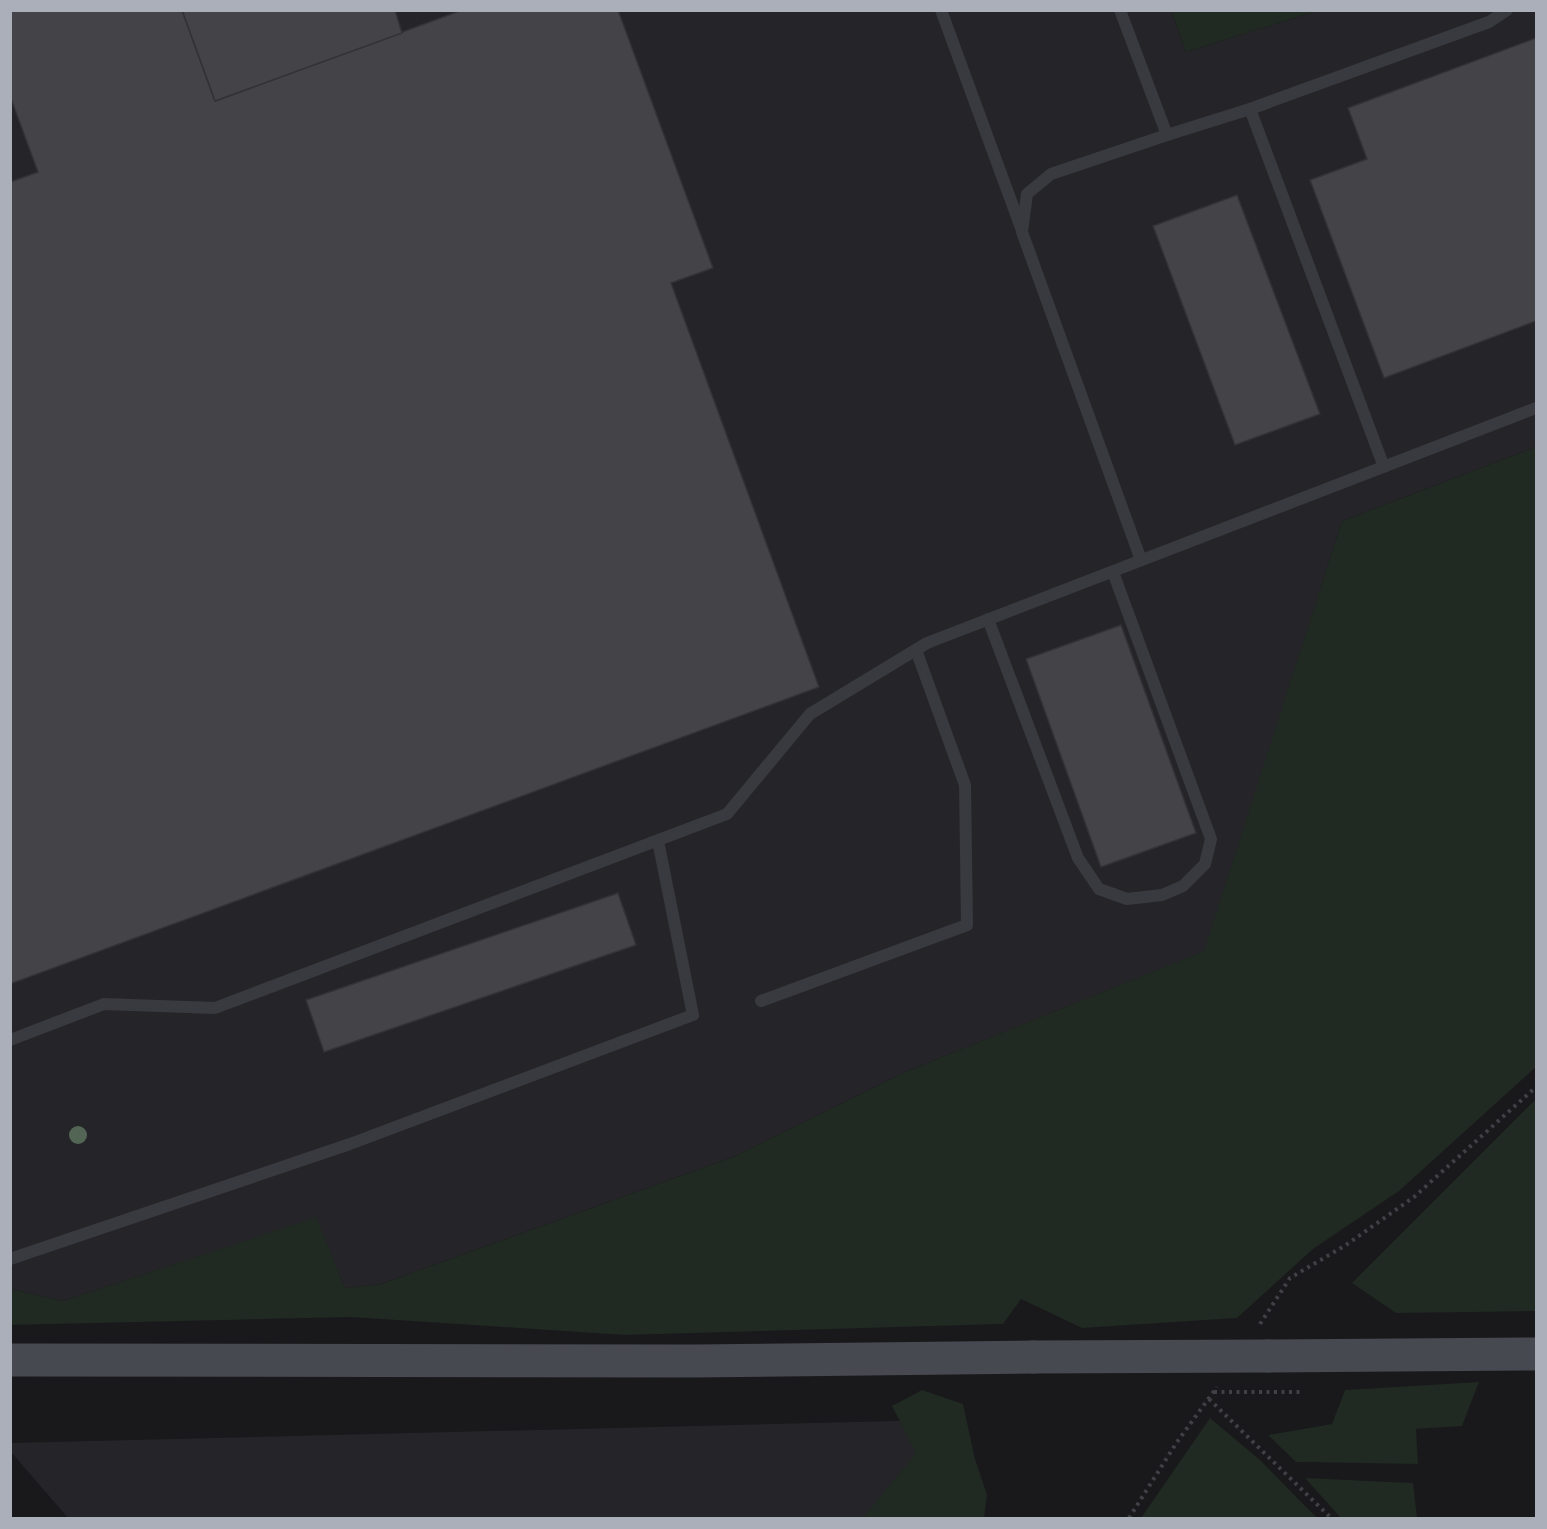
<svg xmlns="http://www.w3.org/2000/svg" width="1547" height="1529" viewBox="0 0 1547 1529" font-family="Overpass,sans-serif">
<style>
.built{fill:#252428}
.green{fill:#202922}
.building{fill:#434348;stroke:#333237;stroke-width:1.5}
.lines{fill:none;stroke-linecap:round;stroke-linejoin:round}
.path{stroke:#3f4147;stroke-width:4;stroke-dasharray:3 4.5;stroke-linecap:butt}
.service{stroke:#393a40;stroke-width:12}
.secondary{stroke:#474950;stroke-width:33}
.secondary-bridge{stroke:#474950;stroke-width:33}
.tree{fill:#536656}
</style>
<rect width="100%" height="100%" fill="#19181b"/>
<g class="built">
<polygon points="1171,10 1186,52 1317,11 1536,11 1536,447 1342,521 1205,951 905,1072 733,1157 381,1284 345,1288 315,1218 63,1301 11,1289 11,11"/>
<polygon points="937,1420 904,1518 68,1518 11,1452 10,1443"/>
</g>
<g class="green">
<polygon points="1171,10 1317,10 1317,11 1186,52"/>
<polygon points="1536,447 1536,1067 1399,1191 1313,1249 1237,1318 1082,1328 1021,1299 1003,1324 624,1335 351,1317 11,1325 11,1289 63,1301 316,1217 345,1288 381,1284 733,1157 905,1072 1204,951 1342,521"/>
<polygon points="1536,1099 1536,1311 1396,1313 1352,1283"/>
<polygon points="1479,1382 1462,1426 1416,1429 1418,1464 1296,1462 1268,1435 1332,1424 1345,1390"/>
<polygon points="922,1390 963,1404 975,1459 987,1495 984,1518 863,1518 916,1453 892,1406"/>
<polygon points="1210,1418 1260,1460 1317,1518 1141,1518"/>
<polygon points="1305,1478 1413,1483 1417,1518 1341,1518"/>
</g>
<g class="building">
<polygon points="10,10 182,10 215,101 462,10 618,10 713,268 671,283 819,687 10,984 10,182 38,172 10,96"/>
<polygon points="182,10 395,10 402,33 215,101"/>
<polygon points="1536,38 1536,321 1384,378 1310,180 1367,159 1348,108"/>
<polygon points="1237,195 1320,414 1235,445 1153,226"/>
<polygon points="1121,625 1196,833 1101,867 1026,659"/>
<polygon points="618,893 636,945 324,1052 306,1000"/>
</g>
<g class="lines">
<g class="path">
<polyline points="1260,1324 1290,1278 1346,1245 1414,1197 1536,1087"/>
<polyline points="1214,1392 1301,1392"/>
<polyline points="1209,1399 1331,1518"/>
<polyline points="1129,1518 1177,1442 1217,1387"/>
</g>
<g class="service">
<polyline points="941,10 1021,228"/>
<polyline points="1120,10 1167,135 1250,109 1489,22 1507,10"/>
<polyline points="1250,109 1384,467"/>
<polyline points="1141,560 1022,232 1027,194 1051,174 1167,135"/>
<polyline points="988,619 1078,858 1099,889 1127,899 1162,895 1183,886 1205,864 1211,839 1113,572"/>
<polyline points="761,1001 967,925 965,785 916,650"/>
<polyline points="10,1040 104,1004 215,1008 727,814 810,714 927,643 1536,408"/>
<polyline points="10,1259 350,1144 693,1015 658,841"/>
</g>
<g class="secondary">
<polyline points="1268,1356 1536,1354"/>
<polyline points="10,1360 694,1361 1033,1357"/>
</g>
<polyline class="secondary-bridge" points="1033,1357 1268,1356"/>
</g>
<circle class="tree" cx="78" cy="1135" r="9"/>
<rect width="1547" height="1529" fill="none" stroke="#abafba" stroke-width="24"/>
</svg>
